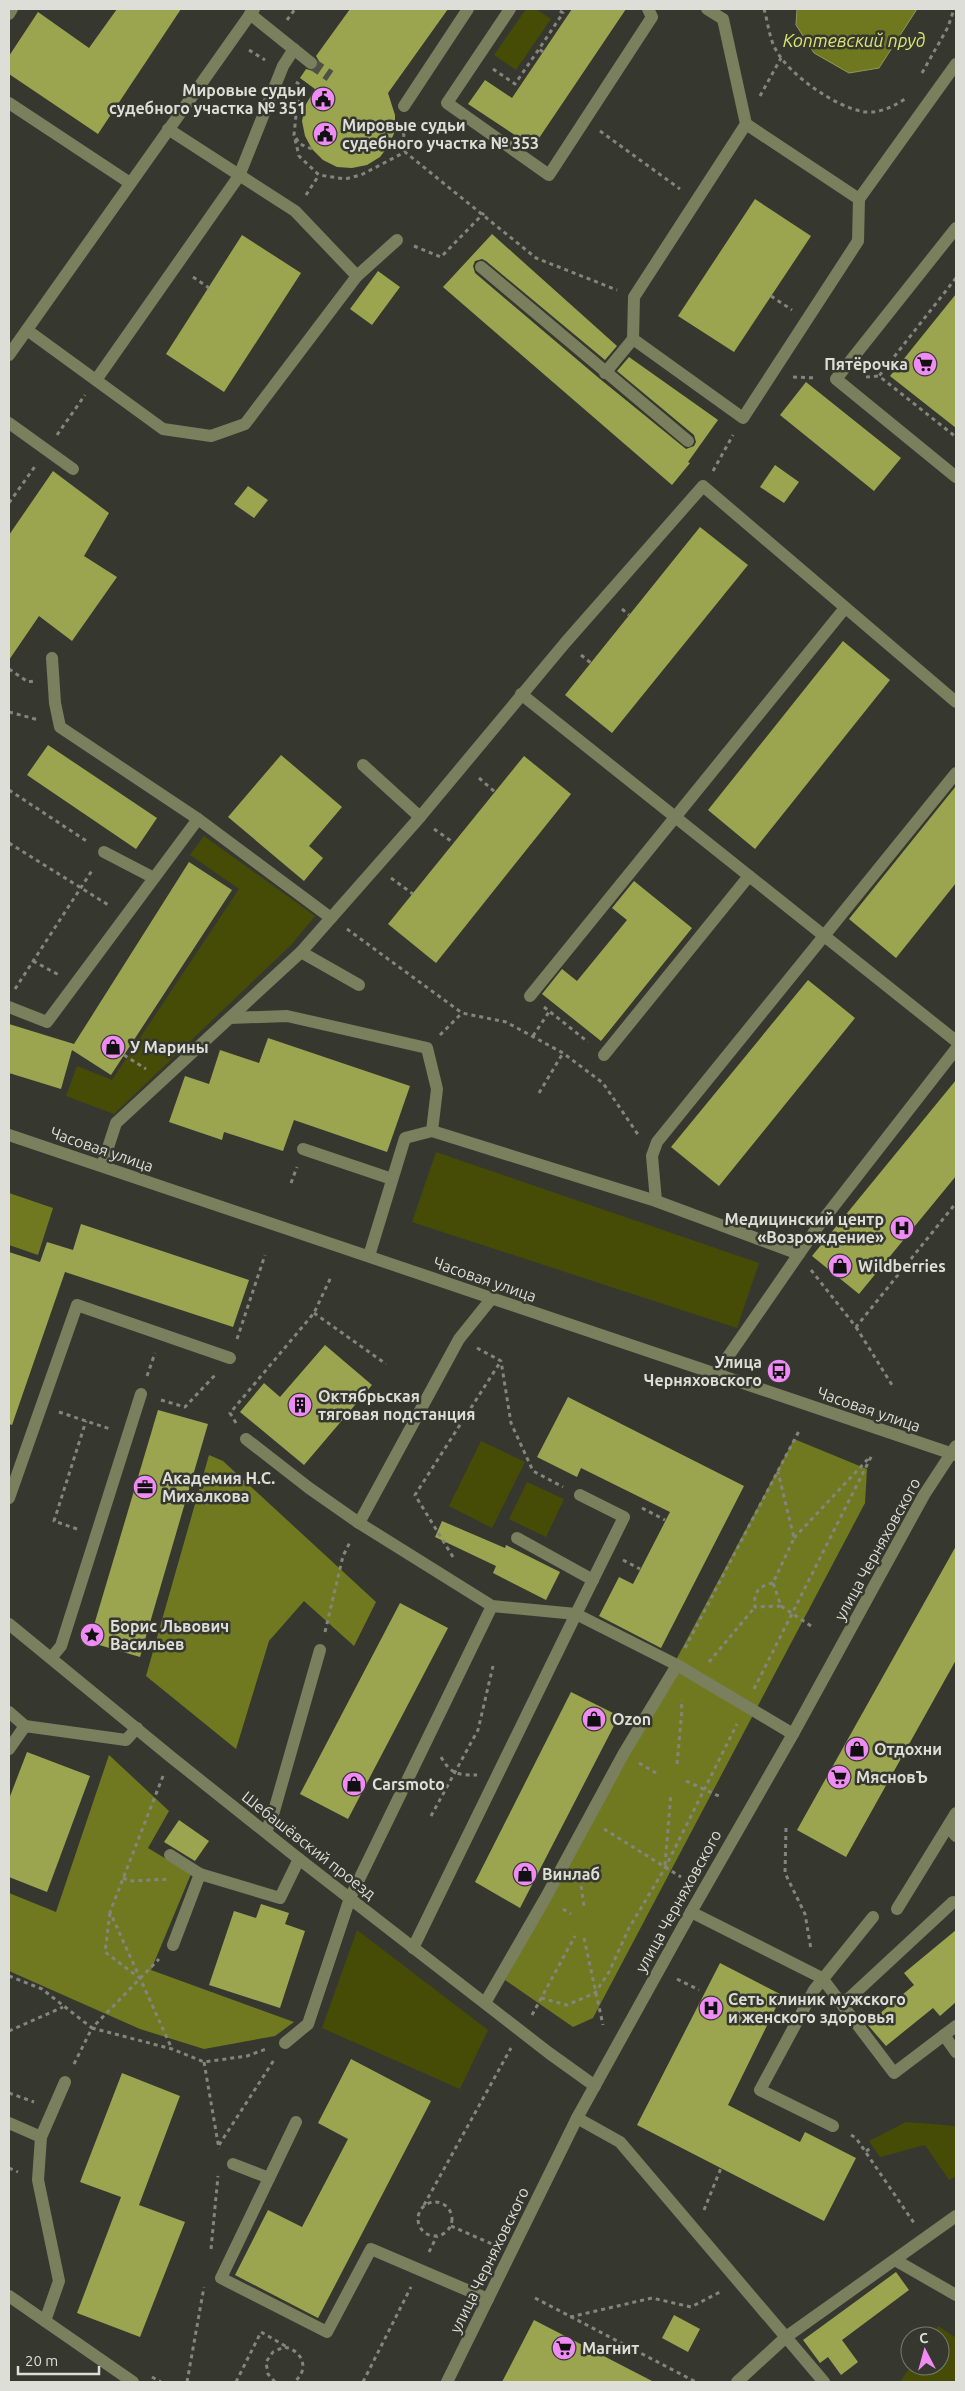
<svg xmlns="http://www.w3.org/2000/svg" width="965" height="2391" viewBox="0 0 965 2391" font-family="Ubuntu,sans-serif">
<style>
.green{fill:#464c06}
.forest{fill:#707920}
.water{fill:#6f781f;stroke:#909756}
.building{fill:#9ba550}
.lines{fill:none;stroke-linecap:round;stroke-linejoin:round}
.minor-tunnel{stroke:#4f5148;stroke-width:12;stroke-dasharray:12 6;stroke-linecap:butt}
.path{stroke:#84857e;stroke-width:3;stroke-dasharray:4 4;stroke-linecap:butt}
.minor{stroke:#7a7f5d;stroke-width:12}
.labels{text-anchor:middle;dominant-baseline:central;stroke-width:5;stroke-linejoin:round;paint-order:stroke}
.poi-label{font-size:16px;font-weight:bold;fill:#ddded8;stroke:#36382f;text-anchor:start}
.street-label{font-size:16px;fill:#ddded8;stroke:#36382f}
.water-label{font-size:18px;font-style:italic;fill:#d8e673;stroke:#36382f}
</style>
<rect width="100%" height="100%" fill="#36382f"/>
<g class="green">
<polygon points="526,9 536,9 551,19 516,70 494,55"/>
<polygon points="204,836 315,916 291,945 114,1114 66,1096 77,1066 112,1080 239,889 190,855"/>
<polygon points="436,1152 759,1263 737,1328 412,1222"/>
<polygon points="481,1441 525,1462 492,1528 449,1506"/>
<polygon points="527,1482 564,1499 546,1537 509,1519"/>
<polygon points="357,1930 488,2030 460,2089 322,2028"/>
<polygon points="906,2122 956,2126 956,2176 949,2180 925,2145 880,2157 869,2141"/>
<polygon points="938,2326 956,2338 956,2382 900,2382 911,2366 940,2366 940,2336 932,2336"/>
</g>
<g class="forest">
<polygon points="9,1193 53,1208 38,1255 9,1245"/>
<polygon points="794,1439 867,1469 865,1503 593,2018 573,2027 505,1980"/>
<polygon points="209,1455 223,1461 376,1602 354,1646 304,1601 269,1641 236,1749 146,1676"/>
<polygon points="109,1755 169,1811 148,1848 191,1874 151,1970 294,2022 275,2036 204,2049 140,2029 9,1971 9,1893 56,1912"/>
</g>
<polygon class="water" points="797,9 917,9 879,68 849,73 814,53 796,25"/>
<g class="building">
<polygon points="117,9 181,9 98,134 9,74 9,56 38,12 89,48"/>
<polygon points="350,9 448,9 388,93 395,115 395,131 389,145 380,157 367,165 352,168 337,167 323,160 312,149 305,136 302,121 305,106 315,89 300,78 306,69 313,71 318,68 319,61 316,56"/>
<polygon points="572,9 626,9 533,147 468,104 485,80 512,98"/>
<polygon points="755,199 811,236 734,352 678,316"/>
<polygon points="492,234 617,346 605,360 486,261 482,259 475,261 473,266 475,273 600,379 686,449 694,446 696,442 694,435 617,371 629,357 718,420 688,462 690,463 672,485 443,287"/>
<polygon points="242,235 301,273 224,392 166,354"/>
<polygon points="378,271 400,287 372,325 350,309"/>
<polygon points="956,294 956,428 890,376"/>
<polygon points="806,382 901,458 874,491 780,415"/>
<polygon points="775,465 799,482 784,503 760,487"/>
<polygon points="53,471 109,513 84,556 117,577 72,641 39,616 9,660 9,535"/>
<polygon points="248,486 268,500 254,518 234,504"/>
<polygon points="700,527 748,565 612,733 565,695"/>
<polygon points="843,641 890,680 755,849 708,810"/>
<polygon points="48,745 157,818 136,849 27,775"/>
<polygon points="281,755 342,807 309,846 323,858 304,881 228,817"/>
<polygon points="524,756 571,794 436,963 388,924"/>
<polygon points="956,786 956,883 896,958 849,919"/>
<polygon points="189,862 232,890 111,1075 72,1050 61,1089 9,1073 9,1024 74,1044"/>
<polygon points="634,881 692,928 601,1041 542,994 562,969 577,981 627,920 612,908"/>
<polygon points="808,980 855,1018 719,1186 671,1147"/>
<polygon points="268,1038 410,1086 387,1152 294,1120 283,1151 224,1132 222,1140 169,1122 185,1076 209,1084 220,1050 259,1063"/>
<polygon points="956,1080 956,1176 859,1294 812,1256"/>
<polygon points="81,1224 249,1280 233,1327 65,1272 12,1425 9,1424 9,1252 40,1262 47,1242 73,1250"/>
<polygon points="325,1345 372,1385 304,1465 240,1412 264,1383 280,1397"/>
<polygon points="568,1397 744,1486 661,1648 599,1616 619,1577 633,1584 670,1512 581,1468 577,1477 537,1457"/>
<polygon points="158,1410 208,1424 140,1657 89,1642"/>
<polygon points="442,1521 505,1548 506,1545 560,1572 546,1600 493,1573 496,1566 435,1537"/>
<polygon points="956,1546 956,1660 846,1857 797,1830"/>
<polygon points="400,1603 448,1628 348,1819 300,1794"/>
<polygon points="571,1692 619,1716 520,1908 475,1882"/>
<polygon points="27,1752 90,1776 47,1892 9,1877 9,1799"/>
<polygon points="179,1820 209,1841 195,1861 164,1842"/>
<polygon points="261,1904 289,1913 285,1924 305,1931 280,2008 209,1985 234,1911 256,1918"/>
<polygon points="956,1930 956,2002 940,2016 933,2008 886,2046 867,2024 914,1985 904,1973"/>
<polygon points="720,1963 782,1995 728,2105 800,2142 805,2132 856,2158 824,2221 637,2125"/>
<polygon points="351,2059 431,2101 318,2318 235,2275 268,2210 302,2227 348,2139 318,2123"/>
<polygon points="122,2073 180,2096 139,2205 185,2222 140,2337 77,2313 121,2197 80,2182"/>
<polygon points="896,2272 909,2290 842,2340 858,2362 841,2375 828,2357 820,2363 803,2340"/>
<polygon points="674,2315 700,2329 688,2352 662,2338"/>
<polygon points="534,2320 654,2382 502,2382"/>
</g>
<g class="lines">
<polyline class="minor-tunnel" points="311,63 330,76"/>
<g class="path">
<path d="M764,9C768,22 769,38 776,50C789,75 837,108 865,112C881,113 892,107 905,99"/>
<polyline points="287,20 295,9"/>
<polyline points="249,50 265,60"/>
<polyline points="543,52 539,49 563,13 557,9"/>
<polyline points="493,69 515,84 539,49"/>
<polyline points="922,73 948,27 954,9"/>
<polyline points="296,82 305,89 297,105 294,135 299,156 319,175 345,179 361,175 405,152 536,258 617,290"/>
<polyline points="760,96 781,58"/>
<polyline points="403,125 405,152"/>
<polyline points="600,131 680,189"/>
<polyline points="296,138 300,144 312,149"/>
<polyline points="306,195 319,175"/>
<polyline points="414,246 441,257 484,213"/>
<polyline points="193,277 209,288"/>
<polyline points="956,278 879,376 956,437"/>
<polyline points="771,296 792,310"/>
<polyline points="793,377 817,378"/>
<polyline points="866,377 879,376"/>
<polyline points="57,435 85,395"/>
<polyline points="713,471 733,435"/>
<polyline points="9,503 36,465"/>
<polyline points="622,609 629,615"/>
<polyline points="581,655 591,663"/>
<polyline points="9,669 28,682 34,681"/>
<polyline points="9,712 39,720"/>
<polyline points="479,778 495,792"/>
<polyline points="9,790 88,842"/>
<polyline points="434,829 454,843"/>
<polyline points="9,843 110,906"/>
<polyline points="391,878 413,894"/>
<polyline points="347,929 462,1013 506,1022 563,1053 603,1083 639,1136"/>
<polyline points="33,961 59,975"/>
<polyline points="15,989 93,869"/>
<polyline points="544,1007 588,1042"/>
<polyline points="440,1035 462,1013"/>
<polyline points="533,1036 549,1012"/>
<polyline points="124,1055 146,1069"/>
<polyline points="539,1093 563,1053"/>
<polyline points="291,1183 297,1167"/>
<polyline points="811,1270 856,1327 956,1203"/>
<polyline points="314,1313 386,1364"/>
<polyline points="856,1327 892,1385"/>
<polyline points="237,1339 265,1255"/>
<polyline points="477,1348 501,1361 511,1423 533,1471 563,1487"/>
<polyline points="147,1376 155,1353"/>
<polyline points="161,1400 185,1407 216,1374"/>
<polyline points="59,1412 110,1429"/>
<polyline points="236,1423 230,1413 314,1313 331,1277"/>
<polyline points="642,1508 665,1520"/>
<polyline points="77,1529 54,1521 86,1421"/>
<polyline points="794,1538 868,1459"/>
<polyline points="453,1557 415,1495 501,1361"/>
<polyline points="623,1560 640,1569"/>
<path d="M773,1583C759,1586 753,1592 755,1607L781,1606L773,1583L794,1538L778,1472"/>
<polyline points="781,1606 811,1626"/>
<polyline points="325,1632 343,1556 351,1540"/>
<polyline points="685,1648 799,1431"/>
<polyline points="709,1662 755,1607"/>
<polyline points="754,1689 872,1455"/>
<path d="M441,1757C451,1774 457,1775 477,1775"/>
<polyline points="639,1763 656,1773"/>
<polyline points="677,1764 682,1710 681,1700"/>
<polyline points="163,1776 110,1912 172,2049"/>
<polyline points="686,1781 721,1797"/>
<polyline points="431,1816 478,1730 493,1666"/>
<polyline points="786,1828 785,1873 805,1914 811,1949"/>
<polyline points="604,1829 681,1877"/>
<polyline points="665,1865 671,1793"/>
<polyline points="123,1878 130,1881 170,1879"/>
<polyline points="580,1878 584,1907"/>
<polyline points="563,1909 571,1914"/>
<polyline points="110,1913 105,1952 138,1977"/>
<polyline points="584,1938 603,2025"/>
<polyline points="9,1976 42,1989 92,2028 159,1959"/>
<polyline points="677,1979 699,1990"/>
<polyline points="541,1998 567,2005 595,1993 609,1972 629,1928 665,1868 737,1724"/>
<polyline points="532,2015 575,1936"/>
<polyline points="9,2031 63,2007"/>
<polyline points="204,2062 219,2149"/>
<polyline points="74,2064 92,2028 172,2049 204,2062 247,2056 266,2049"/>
<polyline points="9,2093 34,2102"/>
<polyline points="851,2135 856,2138 914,2223"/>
<polyline points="219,2145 274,2060"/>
<polyline points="866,2151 873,2147"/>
<polyline points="9,2168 18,2172"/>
<circle cx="435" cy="2219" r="17"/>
<polyline points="424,2205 511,2048"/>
<polyline points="704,2210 721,2168"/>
<polyline points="451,2226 492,2244"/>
<polyline points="211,2249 218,2176"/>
<polyline points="429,2252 437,2236"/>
<polyline points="535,2298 696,2382"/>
<polyline points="570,2317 652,2298 691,2307 722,2291"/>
<polyline points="152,2377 161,2382"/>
<polyline points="187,2382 204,2287"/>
<polyline points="236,2382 261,2332 287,2347"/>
<path d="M275,2382L268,2374L266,2362L273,2352L284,2347C303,2350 310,2370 294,2382"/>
<polyline points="363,2382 411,2287"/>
</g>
<g class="minor">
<polyline points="510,9 447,103 549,175 652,17 648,9"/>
<polyline points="707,9 723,19 746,124"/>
<polyline points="9,14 12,9"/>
<polyline points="250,14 311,63"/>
<polyline points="9,103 130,183"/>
<polyline points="404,106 468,9"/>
<polyline points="859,199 746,124 634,297 633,339 743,418 858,241 859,199 956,64"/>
<polyline points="956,228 836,379 956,477"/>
<polyline points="481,267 688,441"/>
<polyline points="357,276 397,240"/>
<polyline points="27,330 163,429 211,436 245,424 357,276 295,211 168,129"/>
<polyline points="9,355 254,9"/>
<polyline points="605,373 633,339"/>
<polyline points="96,380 239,176 283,66 294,49"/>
<polyline points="9,423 73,469"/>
<polyline points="52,658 55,703 60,727 198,819 331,918"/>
<polyline points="521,694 956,1041"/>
<polyline points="363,765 420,817"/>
<polyline points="104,852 154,878"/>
<polyline points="301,952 359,985"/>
<polyline points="530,996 845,608"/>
<polyline points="9,1007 47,1022 198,819"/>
<polyline points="230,1018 287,1016 427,1048 437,1089 432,1131 405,1138 369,1256"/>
<polyline points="604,1055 749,876"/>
<polyline points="432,1131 656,1201 799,1254"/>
<polyline points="9,1135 956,1455"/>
<polyline points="303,1149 392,1179"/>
<polyline points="102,1166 116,1123 301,952 420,817 565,643 703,486 956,702"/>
<polyline points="656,1201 652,1156 657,1142 956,773"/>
<polyline points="716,1374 819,1225 956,1049"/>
<polyline points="246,1439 309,1488 359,1523 492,1606 576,1614 624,1517 580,1495"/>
<polyline points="9,1498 77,1305 230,1358"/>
<polyline points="359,1523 459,1339 492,1298"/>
<polyline points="517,1538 593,1580"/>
<polyline points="9,1624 171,1757 299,1859 549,2053 595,2086"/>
<polyline points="51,1658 61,1646 141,1394"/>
<polyline points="9,1712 25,1726"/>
<polyline points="9,1749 25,1726 126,1740 137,1728"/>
<polyline points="948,1827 956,1836"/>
<polyline points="266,1832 274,1811 320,1650"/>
<polyline points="170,1855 200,1874"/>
<polyline points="897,1909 956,1813"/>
<polyline points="691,1912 822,1978 894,2073 956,2026"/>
<polyline points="173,1945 200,1874 280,1898 299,1859"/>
<polyline points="413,1948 576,1614 677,1665 793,1734"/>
<polyline points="485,2003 546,1897 624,1753 677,1665"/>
<polyline points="843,2004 953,1902"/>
<polyline points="944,2035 956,2052"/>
<polyline points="285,2043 308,2024 350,1898 492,1606"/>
<polyline points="577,2118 620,2142 824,2382"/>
<polyline points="296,2122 221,2278 327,2332 371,2249 488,2299"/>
<polyline points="9,2123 41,2137"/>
<polyline points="833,2126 760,2090 814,1990 873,1917"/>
<polyline points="233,2164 269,2178"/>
<polyline points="895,2260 956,2295"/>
<polyline points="9,2296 133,2382"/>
<polyline points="45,2321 59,2281 38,2180 41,2137 65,2082"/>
<polyline points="447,2382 577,2118 691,1912 793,1734 924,1495 956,1446"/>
<polyline points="737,2382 786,2337 956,2216"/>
</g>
</g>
<defs>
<g id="civic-disc" transform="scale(1.25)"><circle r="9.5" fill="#f08bf6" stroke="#36382f"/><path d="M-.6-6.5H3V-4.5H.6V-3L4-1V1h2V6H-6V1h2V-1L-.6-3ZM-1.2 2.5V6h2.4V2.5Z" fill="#111"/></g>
<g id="supermarket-disc" transform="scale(1.25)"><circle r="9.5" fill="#f08bf6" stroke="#36382f"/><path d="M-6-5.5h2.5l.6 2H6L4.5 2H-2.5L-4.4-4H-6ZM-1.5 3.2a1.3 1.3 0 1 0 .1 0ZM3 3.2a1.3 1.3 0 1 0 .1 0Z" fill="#111"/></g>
<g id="shop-disc" transform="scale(1.25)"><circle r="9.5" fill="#f08bf6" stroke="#36382f"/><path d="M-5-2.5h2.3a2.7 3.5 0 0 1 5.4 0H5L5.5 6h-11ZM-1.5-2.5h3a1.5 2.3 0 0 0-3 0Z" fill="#111"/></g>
<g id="hospital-disc" transform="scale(1.25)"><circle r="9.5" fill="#f08bf6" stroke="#36382f"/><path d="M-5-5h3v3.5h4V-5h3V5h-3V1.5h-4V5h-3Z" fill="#111"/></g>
<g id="bus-disc" transform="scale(1.25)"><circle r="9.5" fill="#f08bf6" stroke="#36382f"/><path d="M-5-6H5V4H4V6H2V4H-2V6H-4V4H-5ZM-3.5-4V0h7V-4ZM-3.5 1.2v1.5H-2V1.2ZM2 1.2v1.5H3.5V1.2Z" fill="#111"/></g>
<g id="building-disc" transform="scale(1.25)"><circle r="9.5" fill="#f08bf6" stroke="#36382f"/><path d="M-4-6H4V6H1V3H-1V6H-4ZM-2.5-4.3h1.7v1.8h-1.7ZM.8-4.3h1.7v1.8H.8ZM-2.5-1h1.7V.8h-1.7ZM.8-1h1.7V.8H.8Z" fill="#111"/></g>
<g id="office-disc" transform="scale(1.25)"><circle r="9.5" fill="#f08bf6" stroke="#36382f"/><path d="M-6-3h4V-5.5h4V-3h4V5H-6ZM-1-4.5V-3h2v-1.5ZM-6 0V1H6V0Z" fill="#111"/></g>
<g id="sight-disc" transform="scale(1.25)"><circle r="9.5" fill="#f08bf6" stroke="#36382f"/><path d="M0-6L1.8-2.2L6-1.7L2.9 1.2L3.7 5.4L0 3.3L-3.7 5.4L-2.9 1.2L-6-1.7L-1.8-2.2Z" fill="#111"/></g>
</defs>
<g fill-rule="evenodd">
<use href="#civic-disc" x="323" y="99"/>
<use href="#civic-disc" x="325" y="134"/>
<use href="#supermarket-disc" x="925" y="364"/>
<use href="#shop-disc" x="113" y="1047"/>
<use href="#hospital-disc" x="902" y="1228"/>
<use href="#shop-disc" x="840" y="1266"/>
<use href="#bus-disc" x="779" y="1371"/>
<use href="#building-disc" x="300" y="1405"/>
<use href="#office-disc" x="145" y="1487"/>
<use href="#sight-disc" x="92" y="1635"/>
<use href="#shop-disc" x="594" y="1719"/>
<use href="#shop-disc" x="857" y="1749"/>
<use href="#supermarket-disc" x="839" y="1777"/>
<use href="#shop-disc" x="354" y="1784"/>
<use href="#shop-disc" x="525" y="1874"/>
<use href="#hospital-disc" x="711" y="2008"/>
<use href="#supermarket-disc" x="564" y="2348"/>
</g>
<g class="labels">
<g class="poi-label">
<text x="306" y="90" text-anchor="end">Мировые судьи<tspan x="306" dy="18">судебного участка № 351</tspan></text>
<text x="342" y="125">Мировые судьи<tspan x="342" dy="18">судебного участка № 353</tspan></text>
<text x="908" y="364" text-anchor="end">Пятёрочка</text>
<text x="130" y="1047">У Марины</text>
<text x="884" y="1219" text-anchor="end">Медицинский центр<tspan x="884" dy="18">«Возрождение»</tspan></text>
<text x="858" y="1266">Wildberries</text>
<text x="762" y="1362" text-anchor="end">Улица<tspan x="762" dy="18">Черняховского</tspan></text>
<text x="318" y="1396">Октябрьская<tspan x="318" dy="18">тяговая подстанция</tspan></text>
<text x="162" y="1478">Академия Н.С.<tspan x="162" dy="18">Михалкова</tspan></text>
<text x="110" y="1626">Борис Львович<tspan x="110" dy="18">Васильев</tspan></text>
<text x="612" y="1719">Ozon</text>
<text x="874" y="1749">Отдохни</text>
<text x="856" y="1777">МясновЪ</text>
<text x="372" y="1784">Carsmoto</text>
<text x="542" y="1874">Винлаб</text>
<text x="728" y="1999">Сеть клиник мужского<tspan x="728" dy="18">и женского здоровья</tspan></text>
<text x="582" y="2348">Магнит</text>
</g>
<g class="street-label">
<text transform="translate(102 1149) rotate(19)">Часовая улица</text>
<text transform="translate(485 1279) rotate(19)">Часовая улица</text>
<text transform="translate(869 1409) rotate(19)">Часовая улица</text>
<text transform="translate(877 1549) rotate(-61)">улица Черняховского</text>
<text transform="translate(309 1845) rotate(38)">Шебашёвский проезд</text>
<text transform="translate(678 1901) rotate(-61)">улица Черняховского</text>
<text transform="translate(489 2260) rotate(-64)">улица Черняховского</text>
</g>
<g class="water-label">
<text x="854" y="40">Коптевский пруд</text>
</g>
</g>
<rect width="965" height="2391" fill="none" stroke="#ddded8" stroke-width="20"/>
<g transform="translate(925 2351) rotate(354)"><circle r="24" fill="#36382f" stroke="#797a73"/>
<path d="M0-4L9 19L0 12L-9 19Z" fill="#f08bf6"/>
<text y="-8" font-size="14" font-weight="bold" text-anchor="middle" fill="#ddded8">С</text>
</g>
<path d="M18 2366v8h81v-8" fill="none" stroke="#ddded8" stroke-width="2.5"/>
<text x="25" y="2366" font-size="15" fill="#ddded8" stroke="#36382f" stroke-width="4" paint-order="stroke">20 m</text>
</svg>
